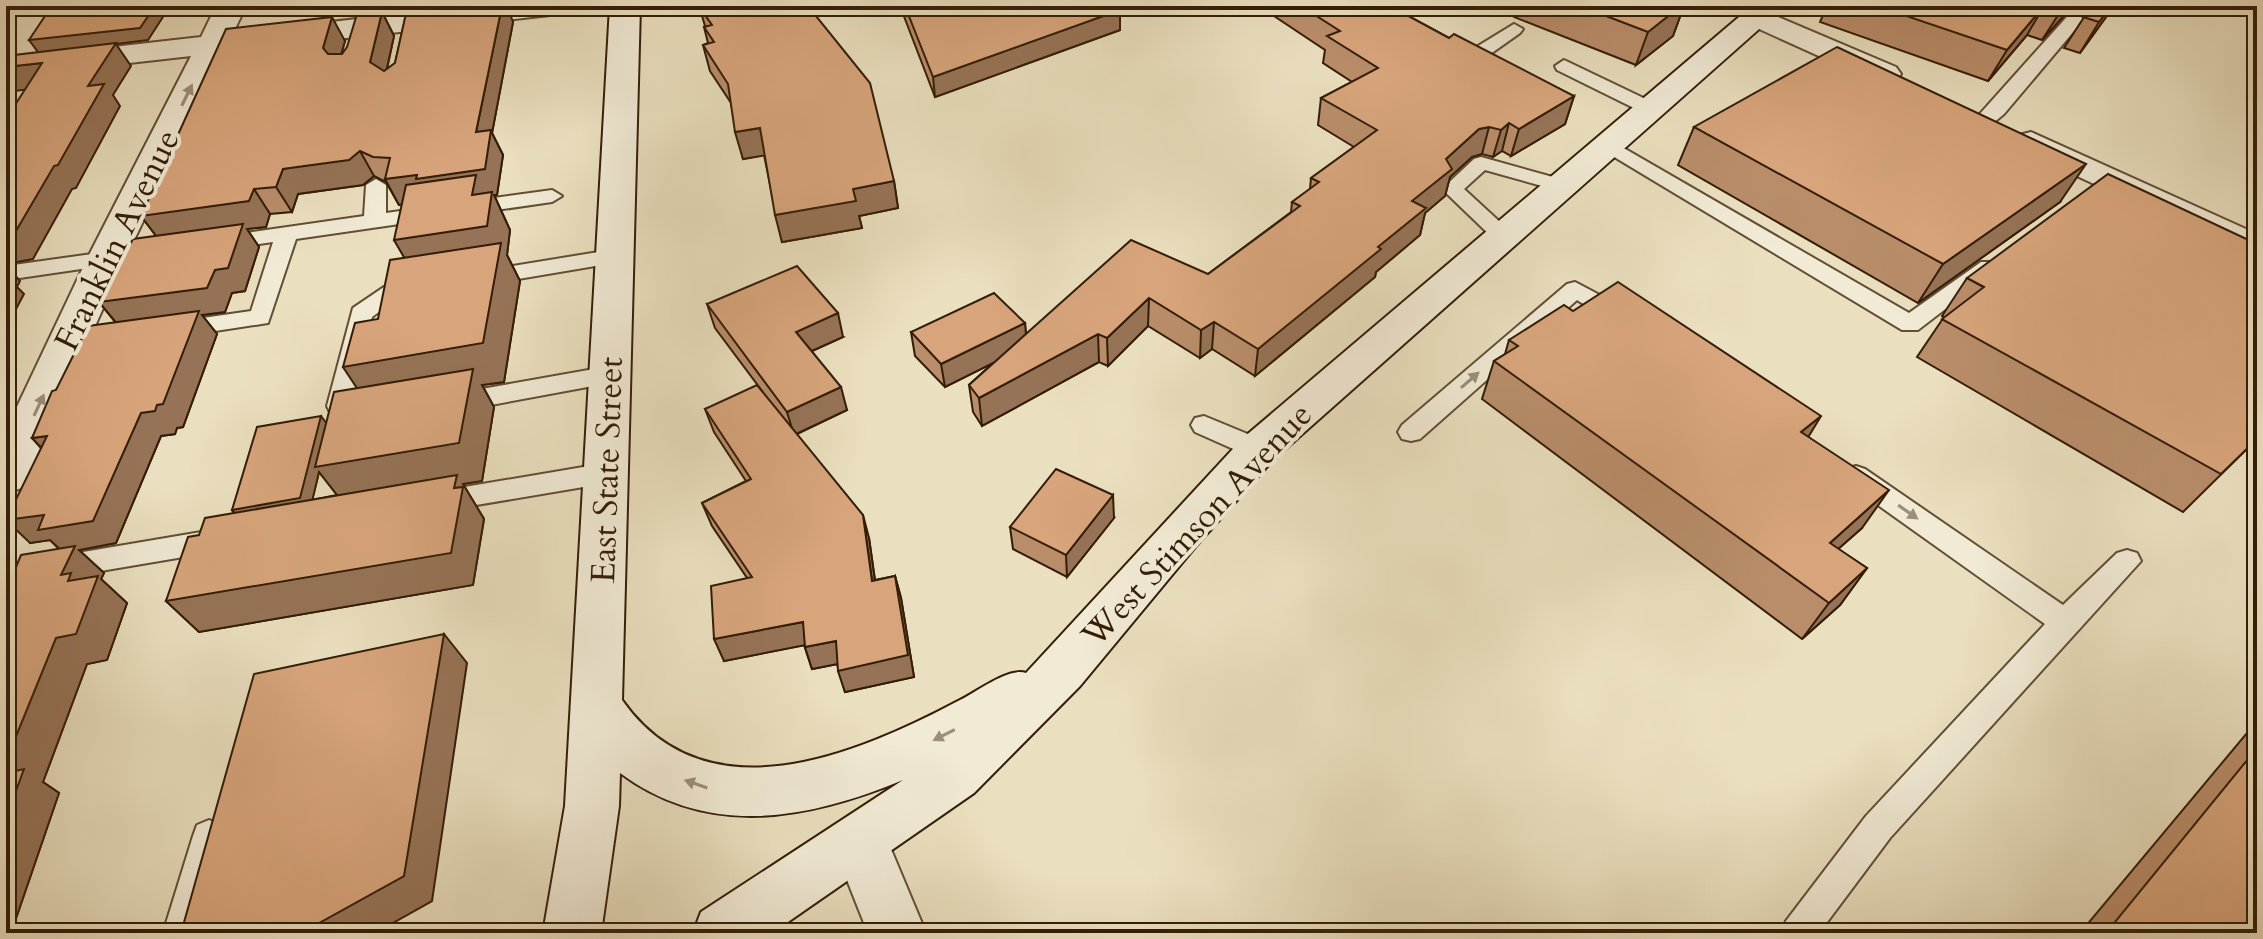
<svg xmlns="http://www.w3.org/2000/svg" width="2263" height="939" viewBox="0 0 2263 939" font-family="Cardo,serif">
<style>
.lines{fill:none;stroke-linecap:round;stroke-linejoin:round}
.lane-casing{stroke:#614e35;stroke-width:4}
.street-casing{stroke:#614e35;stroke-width:4}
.secondary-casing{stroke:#331d07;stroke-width:4}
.lane{fill:#f1ead5;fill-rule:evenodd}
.street{fill:#f1ead5;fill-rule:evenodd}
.secondary{fill:#f1ead5;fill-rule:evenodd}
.wall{fill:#b98d6a;stroke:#331d07;stroke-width:2;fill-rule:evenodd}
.shaded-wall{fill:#967356;stroke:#331d07;stroke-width:2}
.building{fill:#d7a47b;stroke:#331d07;stroke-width:2}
.oneway{fill:#9c8e78}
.labels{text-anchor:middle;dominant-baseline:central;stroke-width:8;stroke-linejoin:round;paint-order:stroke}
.street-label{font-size:34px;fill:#331d07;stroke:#f1ead5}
</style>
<rect width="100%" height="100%" fill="#eadfbf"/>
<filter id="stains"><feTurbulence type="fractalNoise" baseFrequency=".0025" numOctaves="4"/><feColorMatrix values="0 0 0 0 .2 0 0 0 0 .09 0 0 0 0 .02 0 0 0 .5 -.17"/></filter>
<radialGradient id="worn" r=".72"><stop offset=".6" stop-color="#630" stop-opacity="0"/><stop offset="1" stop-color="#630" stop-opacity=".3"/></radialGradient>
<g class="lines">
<g class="lane-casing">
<g id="lane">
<polygon points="2079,9 2085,10 2088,14 2085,18 2004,114 1992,124 1978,124 1975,120 1978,116 2073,10"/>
<polygon points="1514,24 1523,29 1520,33 1479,62 1465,62 1463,58 1465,54"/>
<polygon points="1564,60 1658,105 1661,109 1651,115 1644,113 1557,70 1555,66"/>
<polygon points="1608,139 1909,313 1981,262 1997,262 2000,267 1918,330 1902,330 1601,149 1598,145 1601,141"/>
<polygon points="1481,157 1567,181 1570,185 1560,191 1485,170 1464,189 1514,235 1503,242 1495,240 1442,189 1474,159"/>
<polygon points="376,179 386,185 386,213 552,190 562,196 552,202 296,239 268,323 176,337 168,335 164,329 168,323 251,311 273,242 219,250 211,248 208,243 211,238 364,216 366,185"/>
<polygon points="617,249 625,251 628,256 625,261 482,285 474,283 471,278 474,273 482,271"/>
<polygon points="121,250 129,252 132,257 129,262 6,280 6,266"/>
<polygon points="416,281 424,283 427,288 424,293 398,298 372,317 352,402 365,414 362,420 353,423 330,412 327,406 353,308 384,287"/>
<polygon points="1575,282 1630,311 1634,317 1630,323 1614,323 1577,300 1420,439 1411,441 1402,439 1398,432 1402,425 1567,284"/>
<polygon points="611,366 620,369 623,375 620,381 453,412 444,409 441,403 444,397 453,394"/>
<polygon points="1204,416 1267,442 1271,449 1267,456 1258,459 1249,456 1195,432 1191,425 1195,418"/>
<polygon points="607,463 616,466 620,473 616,480 607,483 435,512 426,509 422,502 426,495 435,492"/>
<polygon points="1856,466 1865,469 2063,605 2117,553 2127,550 2137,553 2141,561 1890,838 1819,933 1781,933 1786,921 1866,816 2045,624 1847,483 1843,476 1847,469"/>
<polygon points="219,529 229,532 233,540 229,548 219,551 6,587 6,565"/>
<polygon points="209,820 221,825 225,836 197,933 163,933 193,836 197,825"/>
</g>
</g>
<g class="street-casing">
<g id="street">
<polygon points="216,6 246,6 233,33 472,6 565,6 560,12 550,15 224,52 125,259 28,476 22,488 6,493 6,430 87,259 191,56 6,77 6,59 201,37"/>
<polygon points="1757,8 1896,67 1901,74 1896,81 1885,83 1874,81 1746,23 1742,17 1746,11"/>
<polygon points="2031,132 2257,234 2257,260 2019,149 2014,142 2019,135"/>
<polygon points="860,815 880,823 926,933 868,933 832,842 840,823"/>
</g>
</g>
<g class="secondary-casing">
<path id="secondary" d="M610,6H640L622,700C706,820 858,754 960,700C977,692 1008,667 1026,673L1243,438L1752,6H1785L1273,460L1196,546L1080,686L974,793L772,933H693L701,912L903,780C809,819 709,839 620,773L619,806L601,933H543L565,806Z"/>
</g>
<use href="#lane" class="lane"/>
<use href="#street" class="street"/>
<use href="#secondary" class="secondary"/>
</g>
<g class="wall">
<path d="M400,6L513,22L492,133L503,155L497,195H494L510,230L507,255L520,281L504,382L482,385L494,407L482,481L463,484L484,519L473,585L199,632L166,601L199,535L234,513L232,510L326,423L357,388L378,319L405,258L402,204L399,205L386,182L374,176L363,185L298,194L292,212L270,214L266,227L247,229L259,247L245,291L232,293L225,312L202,315L217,334L183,427L177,428L175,434L161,436L116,543L79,550L104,573L101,579L127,603L107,660L87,664L43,782L59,793L11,933L58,548L50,540L30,543L41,448L32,438L56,390L115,322L99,302L128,248L156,236L141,216L345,41L341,54L382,12L394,36L387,69L395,63L407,10L402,11ZM319,472L337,495L312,500Z"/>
<polygon points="699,6 808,6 894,181 898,208 859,216 862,228 782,242 764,155 743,159 731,103 710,71 703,45 708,43 704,27 705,26"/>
<polygon points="900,6 1114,6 1120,30 935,97"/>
<polygon points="1259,6 1390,6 1449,38 1574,96 1565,124 1511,156 1502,151 1493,157 1482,154 1472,157 1450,177 1445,196 1425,213 1420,235 1376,272 1375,277 1255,376 1212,349 1200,358 1148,326 1108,366 1099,362 982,426 973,412 969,385 993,363 945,387 915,356 911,332 1025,323 1026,334 1208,274 1291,212 1292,202 1310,189 1311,178 1354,147 1318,125 1321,98 1352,82 1323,63 1325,50"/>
<polygon points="1517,6 1694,6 1681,14 1673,36 1636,65 1514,17"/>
<polygon points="1827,6 2114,6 2080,53 2064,48 2088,11 2087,8 2078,6 2071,8 2042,40 2027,35 1988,81 1820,22"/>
<polygon points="2225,6 2257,6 2257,16"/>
<polygon points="1694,127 2060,202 1918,303 1678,165"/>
<polygon points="1967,278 2257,439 2183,512 1917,357 1944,317 1942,316"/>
<polygon points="707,304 843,337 812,351 847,410 797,434 869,538 875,580 895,576 901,598 914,677 845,692 837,664 812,669 804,645 724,661 747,578 712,526 702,503 746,481 714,432 705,409 762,391 715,328"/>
<polygon points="1573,311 1808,437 1862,528 1838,549 1867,568 1840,605 1802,639 1482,399 1494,361 1505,354 1509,340"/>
<polygon points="1114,518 1067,577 1013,549 1010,527"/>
<polygon points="2257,721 2257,933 2080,933"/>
</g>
<g class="shaded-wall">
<polygon points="155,6 170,6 148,40 116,44 131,66 113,95 120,106 76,188 72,189 33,259 6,264 6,237 88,86 38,52 29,40"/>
<polygon points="400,6 445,6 402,11"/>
<polygon points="502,6 507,6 513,22 492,133 503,155 497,195 494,195 510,230 507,255 520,281 504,382 482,385 494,407 482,481 463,484 484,519 473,585 199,632 166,601 344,504 319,472 310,510 242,522 232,510 321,416 330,428 368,405 343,367 416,278 394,240 428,200 399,205 385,179 476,132"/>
<polygon points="1663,6 1694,6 1681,14 1673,36 1636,65 1648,32"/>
<polygon points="2044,6 2027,35 1988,81 2007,50"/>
<polygon points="2064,6 2079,6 2071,8 2042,40"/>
<polygon points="2111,6 2114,6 2080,53 2099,22"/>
<polygon points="1120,10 1120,30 935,97 933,77"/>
<polygon points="382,12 394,36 383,86 370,62"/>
<polygon points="332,17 345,41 336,72 323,48"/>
<polygon points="42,63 58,86 14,91 6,81 6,67"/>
<polygon points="1574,96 1565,124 1511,156 1519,129"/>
<polygon points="1509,123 1502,151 1493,157 1501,130"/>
<polygon points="1489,127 1482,154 1472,157 1450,177 1445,196 1425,213 1420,235 1376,272 1375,277 1255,376 1258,349 1412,201 1446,159 1479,129"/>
<polygon points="760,128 767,155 743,159 735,132"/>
<polygon points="360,151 374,176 363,185 298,194 292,212 276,187 283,169"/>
<polygon points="2086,164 2060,202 1918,303 1943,264"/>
<polygon points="894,181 898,208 859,216 862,228 782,242 775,215 853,189"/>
<polygon points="254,189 270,214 266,227 247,229 259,247 245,291 232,293 225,312 202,315 217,334 183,427 177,428 175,434 161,436 116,543 79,550 104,573 101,579 127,603 107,660 87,664 43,782 59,793 11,933 6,933 6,761 61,575 63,552 50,540 30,543 6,520 119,326 99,302 160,241 141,216"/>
<polygon points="6,265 20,281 17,287 24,294 6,328"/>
<polygon points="1149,298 1148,326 1108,366 1107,338"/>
<polygon points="838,313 843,337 803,355 796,332"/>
<polygon points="1214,322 1212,349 1200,358 1201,330"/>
<polygon points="1025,323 1027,346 945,387 941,364"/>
<polygon points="1098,334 1099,362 982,426 979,398"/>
<polygon points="841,387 847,410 794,435 787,412"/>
<polygon points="1821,416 1798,454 1801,432"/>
<polygon points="47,436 55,462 32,438"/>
<polygon points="1889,490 1862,528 1804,579 1830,543"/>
<polygon points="1113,495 1114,518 1067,577 1066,555"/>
<polygon points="863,515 869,538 878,603 872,581"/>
<polygon points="1867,568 1840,605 1802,639 1829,603"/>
<polygon points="895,576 901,598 914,677 845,692 838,671"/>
<polygon points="803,622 811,644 724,661 714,639"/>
<polygon points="444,634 467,663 432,901 375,933 301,933"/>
<polygon points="836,641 843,663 812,669 805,647"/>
</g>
<g class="building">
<polygon points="104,6 155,6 140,28 29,40 47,13 102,10"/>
<polygon points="433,6 502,6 476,132 491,130 485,169 416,179 417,175 385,179 390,158 373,157 360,151 349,160 283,169 276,187 254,189 249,201 141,216 226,29 332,17 323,48 328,54 342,54 347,47 357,14 382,12 370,62 384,71 395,63 407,9"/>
<polygon points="704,6 808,6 870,83 894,181 853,189 856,201 775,215 760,128 735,132 728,84 703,45 714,42 704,27 712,25 700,8"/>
<polygon points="905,6 1114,6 1120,10 933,77"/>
<polygon points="1301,6 1390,6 1449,38 1454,34 1574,96 1519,129 1509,123 1501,130 1489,127 1479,129 1446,159 1452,169 1412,201 1426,208 1378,247 1381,249 1258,349 1214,322 1201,330 1149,298 1107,338 1098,334 979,398 969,385 1131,240 1208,274 1300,206 1292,202 1319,182 1311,178 1377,130 1321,98 1378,68 1327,36 1340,31"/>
<polygon points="1580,6 1681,6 1648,32"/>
<polygon points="1877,6 2044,6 2007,50"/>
<polygon points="2049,6 2064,6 2060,10"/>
<polygon points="2092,6 2111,6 2099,22 2083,17"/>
<polygon points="116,43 88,86 104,84 58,165 54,166 13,236 6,237 6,119 42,63 6,67 6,56"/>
<polygon points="1837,47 2086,164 1943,264 1694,127"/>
<polygon points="2108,174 2257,244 2257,439 2221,474 1942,319 1984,287 1967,278"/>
<polygon points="476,175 472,195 492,192 487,226 394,240 406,185"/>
<polygon points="243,224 228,268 215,270 207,288 99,302 121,249 128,248 133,239"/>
<polygon points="501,243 483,343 343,367 355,323 378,319 390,260"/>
<polygon points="797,266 838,313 796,332 841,387 787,412 707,304"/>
<polygon points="1618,282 1821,416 1801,432 1889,490 1830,543 1867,568 1829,603 1494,361 1518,346 1509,340 1564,305 1573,311"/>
<polygon points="994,293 1025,323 941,364 911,332"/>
<polygon points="199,311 163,404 157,405 155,411 141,413 93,521 38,530 44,515 6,520 47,436 32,438 52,391 56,390 88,326"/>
<polygon points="473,369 459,443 315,467 334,392"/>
<polygon points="757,385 863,515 872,581 895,576 908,655 838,671 836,641 805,647 803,622 714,639 711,586 752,577 702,503 751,479 705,409"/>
<polygon points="321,416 300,498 232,510 257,427"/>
<polygon points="1056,469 1113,495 1066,555 1010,527"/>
<polygon points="457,475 454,488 463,487 451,553 166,601 188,537 199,535 205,518"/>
<polygon points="75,546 61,575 71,573 68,581 98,576 76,634 56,638 6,761 6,591 21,555"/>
<polygon points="444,634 404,876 301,933 181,933 254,674"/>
<polygon points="2257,748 2257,933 2106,933"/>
<polygon points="24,769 6,818 6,773"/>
</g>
<defs><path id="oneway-solid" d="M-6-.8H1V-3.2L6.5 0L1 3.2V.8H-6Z" transform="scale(2)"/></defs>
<g class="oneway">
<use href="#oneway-solid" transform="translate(187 95) rotate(-64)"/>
<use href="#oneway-solid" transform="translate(1470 380) rotate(-41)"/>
<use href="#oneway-solid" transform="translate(39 405) rotate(-65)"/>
<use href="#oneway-solid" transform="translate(1908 512) rotate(35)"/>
<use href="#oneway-solid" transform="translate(944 735) rotate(153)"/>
<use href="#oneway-solid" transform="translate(696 784) rotate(-161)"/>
</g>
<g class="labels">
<g class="street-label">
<text transform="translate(117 240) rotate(-64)">Franklin Avenue</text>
<text transform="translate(607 470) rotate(-88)">East State Street</text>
<text transform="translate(1197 525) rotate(-47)">West Stimson Avenue</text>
</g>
</g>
<rect width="2263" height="939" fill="none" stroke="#eadfbf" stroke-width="32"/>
<rect x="8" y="8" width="2247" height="923" fill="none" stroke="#331d07" stroke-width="4"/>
<rect x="16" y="16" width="2231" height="907" fill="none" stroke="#331d07" stroke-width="2"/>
<rect width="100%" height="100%" filter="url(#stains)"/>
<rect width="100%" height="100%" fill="url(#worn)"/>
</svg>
